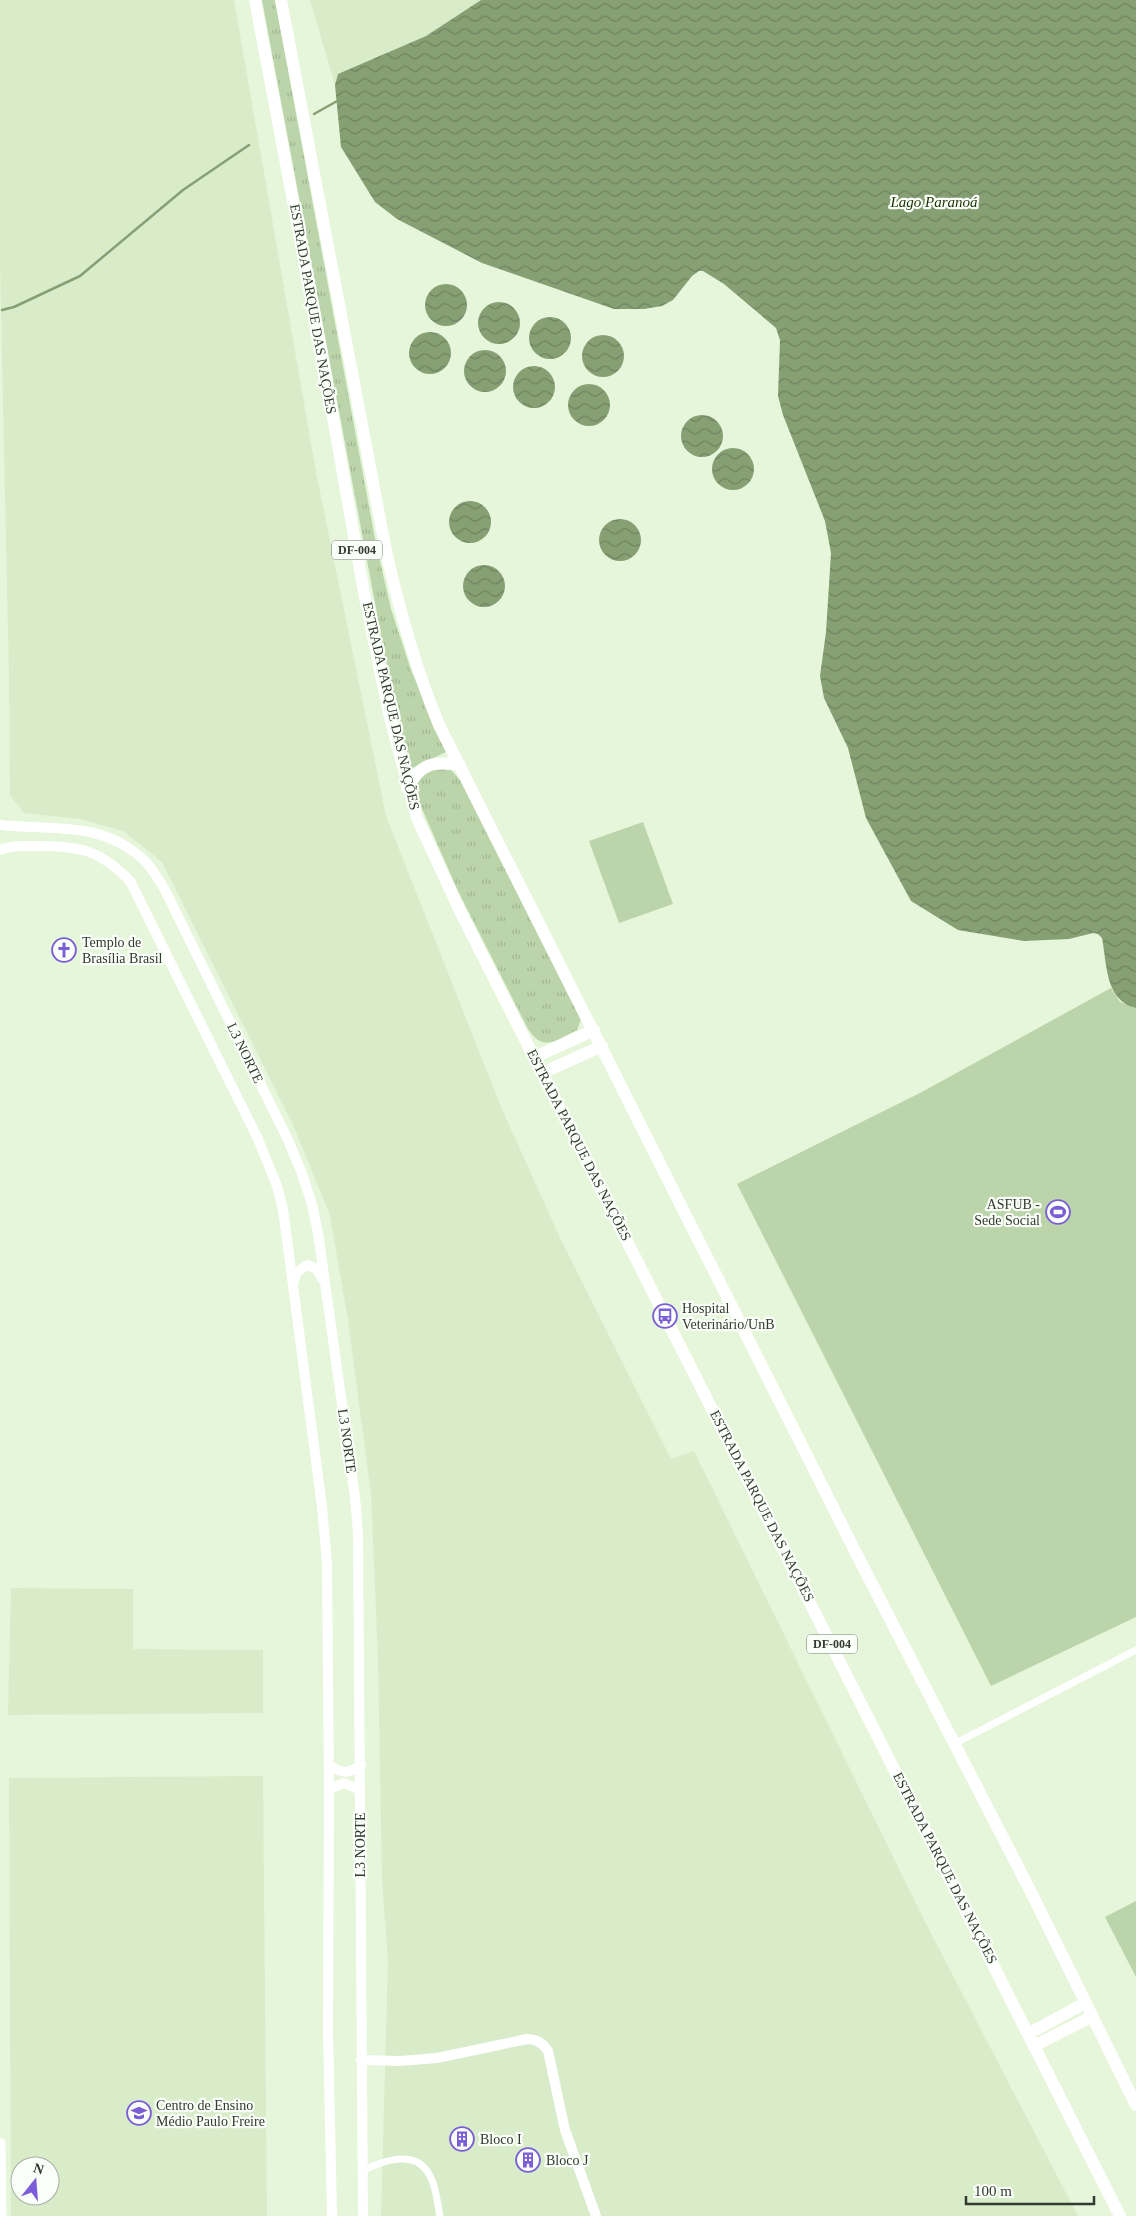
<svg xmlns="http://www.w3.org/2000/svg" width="1136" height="2216" viewBox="0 0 1136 2216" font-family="'Times New Roman',serif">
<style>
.built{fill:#d8ecca;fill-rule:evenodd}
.grass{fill:url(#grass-tufts)}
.pitch{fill:#bbd4aa}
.water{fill:url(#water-waves)}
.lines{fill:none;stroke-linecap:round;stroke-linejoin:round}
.stream{stroke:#86a074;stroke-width:2.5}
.street{stroke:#fff;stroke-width:7}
.secondary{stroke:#fff;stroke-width:10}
.primary{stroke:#fff;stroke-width:11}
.highway{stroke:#fff;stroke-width:12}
.labels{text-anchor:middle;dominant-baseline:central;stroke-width:4.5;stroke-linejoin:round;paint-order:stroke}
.shield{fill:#fafef8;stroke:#6f756b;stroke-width:1}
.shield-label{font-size:12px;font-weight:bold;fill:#333a2f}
.street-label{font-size:14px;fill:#333a2f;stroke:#fafef8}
.poi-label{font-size:14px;fill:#333a2f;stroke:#fafef8;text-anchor:start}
.water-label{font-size:15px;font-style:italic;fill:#1b3302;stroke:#fafef8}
</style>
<defs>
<pattern id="grass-tufts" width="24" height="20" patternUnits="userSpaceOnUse" patternTransform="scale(1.25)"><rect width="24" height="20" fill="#bbd4aa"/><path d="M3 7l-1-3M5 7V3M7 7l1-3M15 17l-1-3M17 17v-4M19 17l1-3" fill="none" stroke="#a1b793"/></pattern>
<pattern id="water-waves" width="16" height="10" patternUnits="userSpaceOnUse" patternTransform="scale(1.25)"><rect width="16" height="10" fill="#86a074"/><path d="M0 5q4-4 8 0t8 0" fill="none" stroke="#6e8360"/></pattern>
</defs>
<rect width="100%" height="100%" fill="#e5f6da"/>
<g class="built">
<polygon points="0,0 234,0 316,472 386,816 501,1107 561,1240 671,1459 694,1451 924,1920 1078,2216 381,2216 388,1960 382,1880 378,1657 371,1494 348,1320 330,1215 293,1125 162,862 123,831 79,819 24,813 10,795 9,678 0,265"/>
<polygon points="310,0 481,0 426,36 339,74 335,85"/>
<polygon points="11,1588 133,1589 133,1649 263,1650 263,1713 8,1715"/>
<path d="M263,1776L267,2216H11L9,1778ZM20,2166H50V2196H20Z"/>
</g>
<g class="grass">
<polygon points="262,0 275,0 376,544 391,609 411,670 446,752 410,769 384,651"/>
<path d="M436,768L451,770L461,781L581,1019L577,1030C556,1040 544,1053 528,1029L457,889L419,802C414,783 418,777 436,768Z"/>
</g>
<g class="pitch">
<polygon points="643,822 673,904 619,923 589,841"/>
<polygon points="1111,988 1120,1002 1136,1008 1136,1617 991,1686 737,1184 920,1093"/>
<polygon points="1136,1901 1136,1977 1105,1917"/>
</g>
<g class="water">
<path d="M481,0H1136V1008C1105,1001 1107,964 1102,938L1098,934L1093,933L1069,939L1024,941L958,930L911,901L866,818L848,748L824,698L820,676L826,632L831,553L825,521L783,415L778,396L780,340L776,328L724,284L703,271H699L692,276L673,300L662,306L644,309H614L482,263L397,219L375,202L341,147L335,85L338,74L426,36Z"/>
<circle cx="446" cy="305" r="21"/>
<circle cx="499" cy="323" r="21"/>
<circle cx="550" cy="338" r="21"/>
<circle cx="430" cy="353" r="21"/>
<circle cx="603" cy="356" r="21"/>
<circle cx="485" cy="371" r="21"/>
<circle cx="534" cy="387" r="21"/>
<circle cx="589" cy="405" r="21"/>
<circle cx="702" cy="436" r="21"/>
<circle cx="733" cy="469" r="21"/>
<circle cx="470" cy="522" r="21"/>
<circle cx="620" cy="540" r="21"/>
<circle cx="484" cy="586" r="21"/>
</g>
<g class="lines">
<g class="stream">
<polyline points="314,114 339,100"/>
<polyline points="2,310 14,307 80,276 183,190 249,145"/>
</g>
<g class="street">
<polyline points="954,1744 1136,1650"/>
<path d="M363,2171C381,2161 413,2150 427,2171C436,2184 437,2202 440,2216"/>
</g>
<g class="secondary">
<path d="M0,825C54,831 102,820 145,861C153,869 159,880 165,890L288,1140L301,1171L312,1204L318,1233L355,1497L358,1533L363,2216"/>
<path d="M0,850C13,845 25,846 39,846C80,846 100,850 130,881L258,1139L277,1186L283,1209L322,1507L327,1563L329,1789L328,2030L332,2216"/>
<polyline points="294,1281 297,1272 307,1265 316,1268 323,1280"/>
<path d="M329,1765C342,1774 349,1774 361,1765"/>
<polyline points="329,1789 344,1783 360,1790"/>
<path d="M361,2060L400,2061L437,2058L527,2039C537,2039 543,2043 548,2051L565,2130L596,2216"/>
</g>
<polyline class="primary" points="0,2143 1,2216"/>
<g class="highway">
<polyline points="255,0 319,338 365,598 390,718 417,818 460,911 1120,2216"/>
<path d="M281,0L386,551C400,613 415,667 439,725L856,1553L1033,1896L1136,2105"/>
<path d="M407,788C421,763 433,761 460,765"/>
<polyline points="535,1057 594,1030"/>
<polyline points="542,1073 602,1046"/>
<polyline points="1028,2034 1085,2003"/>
<polyline points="1034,2046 1091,2017"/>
</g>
</g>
<defs>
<g id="church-ring" transform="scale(1.25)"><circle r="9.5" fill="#fafef8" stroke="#7a5dd7" stroke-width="1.5"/><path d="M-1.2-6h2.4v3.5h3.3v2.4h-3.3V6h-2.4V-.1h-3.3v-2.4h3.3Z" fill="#7a5dd7"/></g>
<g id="stadium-ring" transform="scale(1.25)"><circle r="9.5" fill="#fafef8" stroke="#7a5dd7" stroke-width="1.5"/><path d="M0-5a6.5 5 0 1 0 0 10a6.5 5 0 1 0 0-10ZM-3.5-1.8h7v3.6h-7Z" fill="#7a5dd7"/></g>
<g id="bus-ring" transform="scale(1.25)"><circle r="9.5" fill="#fafef8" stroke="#7a5dd7" stroke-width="1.5"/><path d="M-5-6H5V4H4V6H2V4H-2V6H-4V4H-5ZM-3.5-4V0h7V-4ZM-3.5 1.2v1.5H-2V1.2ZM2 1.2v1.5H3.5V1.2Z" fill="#7a5dd7"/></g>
<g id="school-ring" transform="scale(1.25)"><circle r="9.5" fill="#fafef8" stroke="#7a5dd7" stroke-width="1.5"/><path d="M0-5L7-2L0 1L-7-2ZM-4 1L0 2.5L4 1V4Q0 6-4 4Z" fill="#7a5dd7"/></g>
<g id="building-ring" transform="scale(1.25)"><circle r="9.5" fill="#fafef8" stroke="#7a5dd7" stroke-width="1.5"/><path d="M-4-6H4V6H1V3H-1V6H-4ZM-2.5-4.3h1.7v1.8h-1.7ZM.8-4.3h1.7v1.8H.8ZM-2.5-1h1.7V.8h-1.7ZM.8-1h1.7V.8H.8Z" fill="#7a5dd7"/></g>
</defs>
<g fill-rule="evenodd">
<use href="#church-ring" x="64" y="950"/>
<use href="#stadium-ring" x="1058" y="1212"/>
<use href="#bus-ring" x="665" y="1316"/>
<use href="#school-ring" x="139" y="2113"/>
<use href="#building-ring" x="462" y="2139"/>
<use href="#building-ring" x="528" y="2160"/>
</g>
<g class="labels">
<g class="shield">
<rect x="332" y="540.5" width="50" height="19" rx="4"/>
<rect x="807" y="1634.5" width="50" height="19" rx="4"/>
</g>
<g class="shield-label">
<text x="357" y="550">DF-004</text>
<text x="832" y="1644">DF-004</text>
</g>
<g class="street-label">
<text transform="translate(313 309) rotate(80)">ESTRADA PARQUE DAS NAÇÕES</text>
<text transform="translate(391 706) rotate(77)">ESTRADA PARQUE DAS NAÇÕES</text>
<text transform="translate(245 1053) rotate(64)">L3 NORTE</text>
<text transform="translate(579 1145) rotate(63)">ESTRADA PARQUE DAS NAÇÕES</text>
<text transform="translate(347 1441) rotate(82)">L3 NORTE</text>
<text transform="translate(762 1506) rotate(63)">ESTRADA PARQUE DAS NAÇÕES</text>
<text transform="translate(360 1845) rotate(-90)">L3 NORTE</text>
<text transform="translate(945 1868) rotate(63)">ESTRADA PARQUE DAS NAÇÕES</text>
</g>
<g class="poi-label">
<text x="82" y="942">Templo de<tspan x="82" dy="16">Brasília Brasil</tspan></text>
<text x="1040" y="1204" text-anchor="end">ASFUB -<tspan x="1040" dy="16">Sede Social</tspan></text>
<text x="682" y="1308">Hospital<tspan x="682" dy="16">Veterinário/UnB</tspan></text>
<text x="156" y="2105">Centro de Ensino<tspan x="156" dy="16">Médio Paulo Freire</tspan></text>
<text x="480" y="2139">Bloco I</text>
<text x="546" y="2160">Bloco J</text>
</g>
<g class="water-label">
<text x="934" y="202">Lago Paranoá</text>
</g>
</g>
<g transform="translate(35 2181) rotate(17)"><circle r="24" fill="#fafef8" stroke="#aab0a8"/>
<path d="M0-4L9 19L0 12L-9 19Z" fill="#7a5dd7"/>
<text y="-8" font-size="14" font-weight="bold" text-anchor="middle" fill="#333a2f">N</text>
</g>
<path d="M966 2196v8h128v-8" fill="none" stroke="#333a2f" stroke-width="2.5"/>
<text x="974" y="2196" font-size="15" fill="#333a2f" stroke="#fafef8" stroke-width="4" paint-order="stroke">100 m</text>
</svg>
